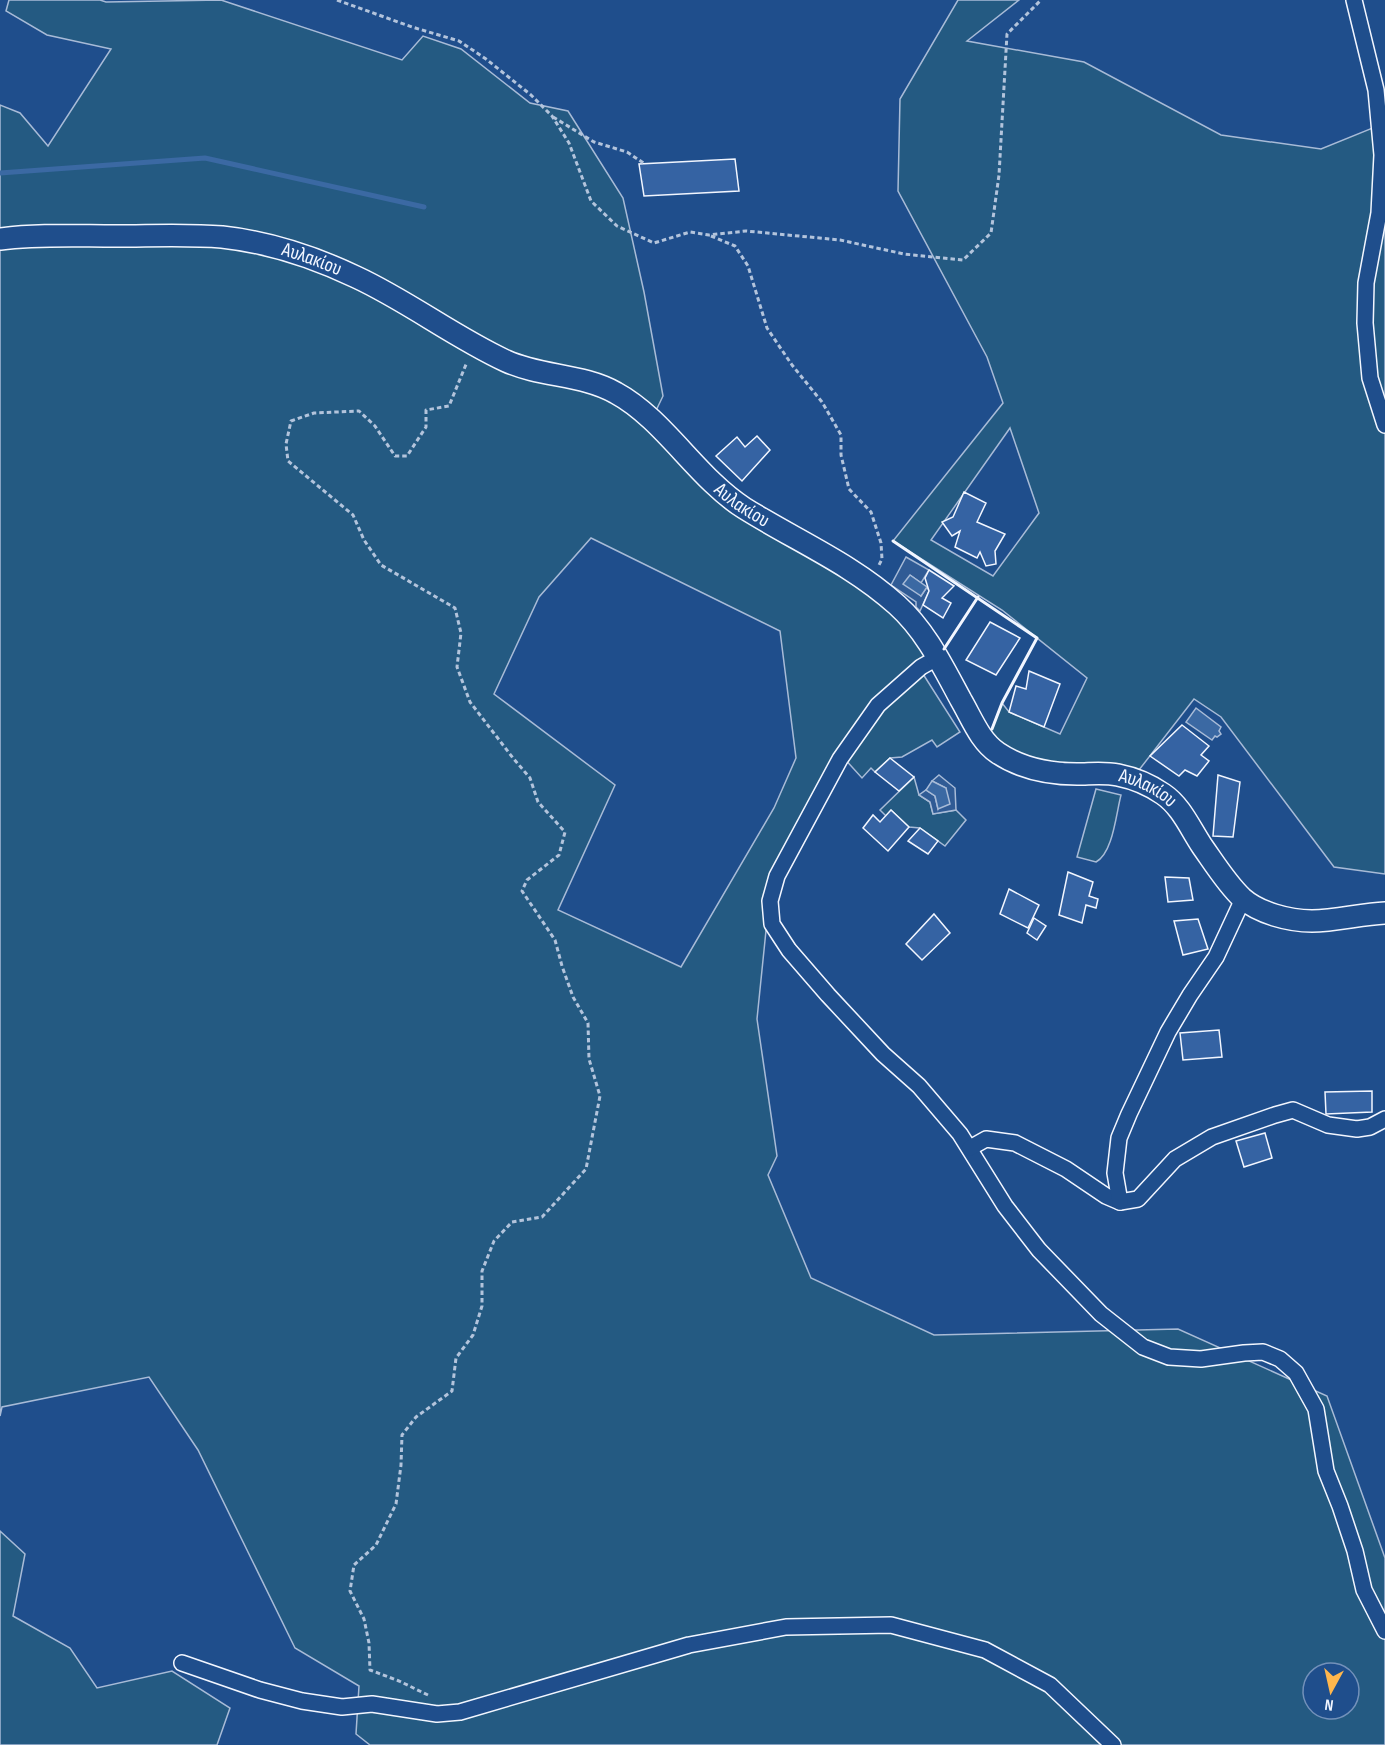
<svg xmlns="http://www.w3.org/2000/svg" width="1385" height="1745" viewBox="0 0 1385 1745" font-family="'Sofia Sans Condensed',sans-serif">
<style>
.green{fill:#245a82;stroke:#a8bbd7;stroke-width:1.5;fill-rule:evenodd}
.parking{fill:#305b95;stroke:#a8bbd7;stroke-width:1.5}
.water{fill:#3b69a3;stroke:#a8bbd7;stroke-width:1.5}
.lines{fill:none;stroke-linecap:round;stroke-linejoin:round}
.stream{stroke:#3b69a3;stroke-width:5}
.building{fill:#3563a3;stroke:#f2f6ff;stroke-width:1.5}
.street-casing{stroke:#f2f6ff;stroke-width:18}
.secondary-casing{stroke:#f2f6ff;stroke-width:24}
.path{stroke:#b3c4dc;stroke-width:3;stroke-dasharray:4.5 3;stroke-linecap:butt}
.street{stroke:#1f4e8c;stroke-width:15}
.secondary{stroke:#1f4e8c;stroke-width:21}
.wall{stroke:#f2f6ff;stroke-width:3}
.labels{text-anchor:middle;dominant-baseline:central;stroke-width:4.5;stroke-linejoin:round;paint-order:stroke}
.street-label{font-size:20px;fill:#f2f6ff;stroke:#1f4e8c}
</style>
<rect width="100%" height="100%" fill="#1f4e8c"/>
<g class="green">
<path d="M9,0H100L106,2L221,0L402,60L423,36L461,49L530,103L568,111L623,198L644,292L663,396L651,421L723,495L895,605L937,658L923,674L960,732L937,747L932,740L902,757L890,758L875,772L871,768L862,778L842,756L769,901L757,1019L777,1156L768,1175L811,1278L934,1335L1178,1329L1327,1396L1385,1558V1745H370L356,1734L359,1686L295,1648L198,1450L149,1377L2,1407L0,1416V105L20,113L48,146L111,49L47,35L6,11ZM591,538L780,631L796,758L774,808L681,967L558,910L615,785L494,694L539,597ZM1313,1673H1349V1709H1313Z"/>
<path d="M958,0H1019L967,41L1084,62L1221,135L1321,149L1385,123V874L1334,867L1221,717L1194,699L1132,779L1076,774L986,743L1002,703L1009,712L1060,734L1087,678L1002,610L893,541L1003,403L987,357L898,191L900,99ZM1010,428L1039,513L993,576L931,540Z"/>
<polygon points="914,777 919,795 930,802 933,814 956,810 966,820 945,846 920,828 909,827 891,810 886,816 880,810"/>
<path d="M1096,789L1121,795C1116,814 1113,853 1096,862L1077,857Z"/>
<polygon points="0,1531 25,1554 13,1616 70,1648 97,1688 172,1671 230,1708 217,1745 0,1745"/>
</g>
<g class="parking">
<polygon points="906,557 929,570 921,583 910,575 921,596 927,587 929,591 920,611 916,607 916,602 891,585"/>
<polygon points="939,775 955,788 956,810 933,814 930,802 919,795 926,790 935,796 938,809 946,788 932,781"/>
</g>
<g class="water">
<polygon points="910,575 927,587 921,596 903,584"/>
<polygon points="1196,708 1221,727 1219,731 1221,734 1217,737 1215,736 1212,740 1186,722"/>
<polygon points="932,781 946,788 950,804 938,809 935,796 926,790"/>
</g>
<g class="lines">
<polyline class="stream" points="0,173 205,158 424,207"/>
</g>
<g class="building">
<polygon points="735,159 739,191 644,196 639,164"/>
<polygon points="757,436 770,450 742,481 716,456 737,437 745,447"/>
<polygon points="964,492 986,503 977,522 1005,534 995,551 996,564 986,566 980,552 977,558 955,547 960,531 952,536 942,522 953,517"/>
<polygon points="929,570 954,586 942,598 951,603 943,618 923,605 929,591 925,578"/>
<polygon points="990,622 1020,638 996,675 966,660"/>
<polygon points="1029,671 1060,684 1044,727 1009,712 1016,686 1026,689"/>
<polygon points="1182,725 1209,746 1201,755 1209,761 1197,776 1185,770 1179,776 1150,756"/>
<polygon points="890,758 914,777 899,791 875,772"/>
<polygon points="1218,775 1240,782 1233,837 1213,836"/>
<polygon points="891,810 909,827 888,851 863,828 873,815 880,822"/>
<polygon points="920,828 938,841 928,854 908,841"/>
<polygon points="1068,872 1093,882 1089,896 1098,899 1096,908 1086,905 1082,923 1059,915"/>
<polygon points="1165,877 1189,878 1193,900 1168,902"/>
<polygon points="1009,889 1039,905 1028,928 1000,914"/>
<polygon points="934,914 950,933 922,960 906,944"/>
<polygon points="1034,918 1046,926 1037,940 1027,933"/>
<polygon points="1198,919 1208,949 1183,955 1174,921"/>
<polygon points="1219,1030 1222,1057 1183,1060 1180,1033"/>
<polygon points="1372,1091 1372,1112 1326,1114 1325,1092"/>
<polygon points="1265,1133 1272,1158 1244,1167 1236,1141"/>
</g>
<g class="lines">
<g class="street-casing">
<g id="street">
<polyline points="1354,0 1376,90 1382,155 1379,213 1366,283 1365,323 1370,378 1385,425"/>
<polyline points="937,658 921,667 878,705 840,759 777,876 770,901 772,924 789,950 828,995 883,1054 919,1086 960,1134 1005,1206 1039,1250 1101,1314 1143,1347 1169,1357 1201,1359 1244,1353 1263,1352 1280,1359 1296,1373 1316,1409 1326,1471 1340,1506 1355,1551 1364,1590 1385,1631"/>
<polyline points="970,1148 986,1139 1015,1143 1066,1169 1106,1196 1120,1202 1138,1199 1175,1159 1212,1137 1275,1115 1293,1110 1328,1125 1357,1129 1370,1127 1385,1119"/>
<polyline points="1120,1202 1115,1173 1119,1138 1129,1114 1168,1032 1190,995 1216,957 1243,899"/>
<polyline points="182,1663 260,1690 302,1701 342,1707 372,1704 437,1714 460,1712 689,1645 786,1627 891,1625 985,1650 1050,1685 1113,1745"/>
</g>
</g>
<g class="secondary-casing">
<g id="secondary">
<path id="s1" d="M0,239C38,234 77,236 115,236C150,236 187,234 222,237C268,242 314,257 356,277C408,301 454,337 506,361C541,377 583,374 616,393C664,419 697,478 744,508C795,540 852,564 897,605C926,631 943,667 961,700C972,719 980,741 998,753C1022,769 1049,774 1077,774C1090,774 1104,772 1118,775C1133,778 1150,785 1163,794C1181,806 1190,828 1202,846C1214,863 1227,884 1242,898C1259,913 1289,921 1312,921C1336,921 1361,914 1385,913"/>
</g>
</g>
<g class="path">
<polyline points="337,0 412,27 459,41 486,59 531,95 552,116 569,143 591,201 617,226 654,243 690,232 709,235 746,231 840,240 904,254 963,260 991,233 999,175 1007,34 1041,0"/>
<polyline points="553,117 594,142 627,152 645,164"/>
<polyline points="711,236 735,246 748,266 767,328 792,365 822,402 841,435 841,455 849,489 871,512 881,543 882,559 878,567"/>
<polyline points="428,1695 399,1681 370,1670 369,1643 364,1619 350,1591 354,1565 376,1545 396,1504 401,1465 402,1435 416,1417 452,1391 456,1358 473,1335 482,1306 482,1271 494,1241 512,1222 542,1217 586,1169 600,1096 589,1059 588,1023 573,997 562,966 555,940 522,891 527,880 559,855 565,832 538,802 530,778 513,758 470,702 457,667 461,633 455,608 381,565 364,540 353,515 288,461 286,444 291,421 314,413 359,411 375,426 395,456 407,456 426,427 426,410 449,406 467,362"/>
</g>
<use href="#street" class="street"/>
<use href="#secondary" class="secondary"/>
<g class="wall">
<polyline points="893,541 1037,638 1002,703 992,729"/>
<polyline points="944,649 978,597"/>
</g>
</g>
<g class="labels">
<g class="street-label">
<text stroke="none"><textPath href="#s1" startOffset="315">Αυλακίου</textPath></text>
<text stroke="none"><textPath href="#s1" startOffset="819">Αυλακίου</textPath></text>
<text stroke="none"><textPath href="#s1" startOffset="1341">Αυλακίου</textPath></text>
</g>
</g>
<g transform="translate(1331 1691) rotate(188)"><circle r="28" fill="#1f4e8c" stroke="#7391ba" stroke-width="1.5"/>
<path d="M0-4.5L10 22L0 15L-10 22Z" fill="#ffb74d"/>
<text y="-9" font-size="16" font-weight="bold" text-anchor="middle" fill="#f2f6ff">N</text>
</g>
</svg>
